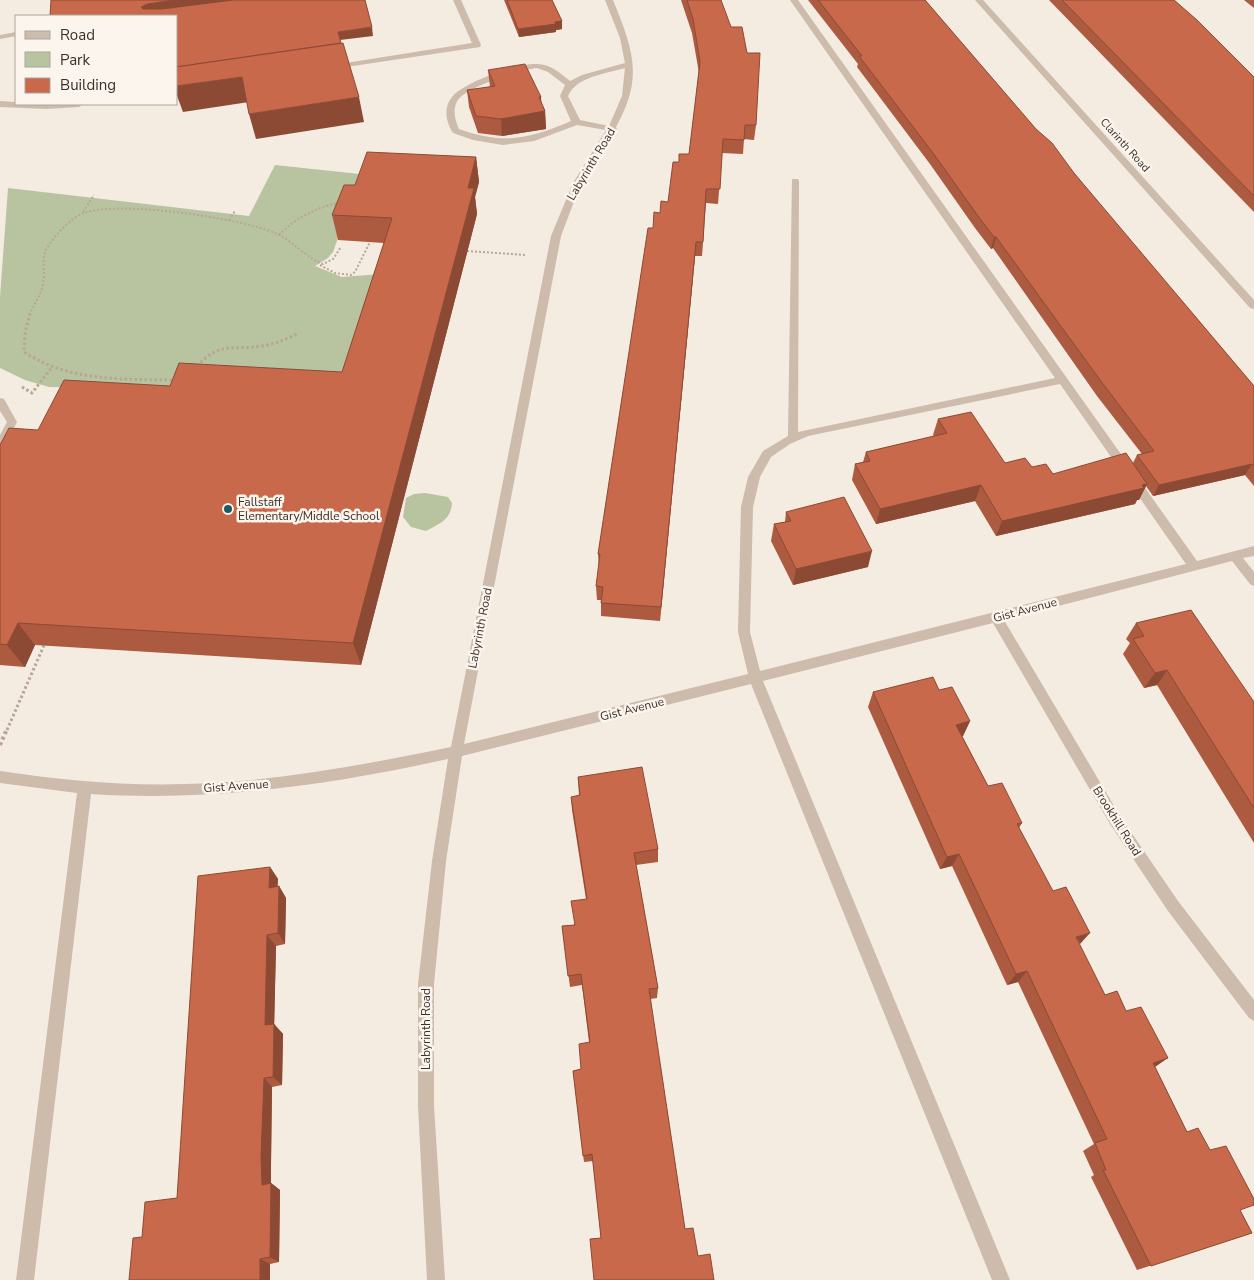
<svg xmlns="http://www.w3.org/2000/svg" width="1254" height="1280" viewBox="0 0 1254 1280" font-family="'Nunito Sans',sans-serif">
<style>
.green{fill:#b8c4a0}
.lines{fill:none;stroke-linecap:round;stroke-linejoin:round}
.path-far2{stroke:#b9a596;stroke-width:2;stroke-dasharray:2 2;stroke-linecap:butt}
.path-far1{stroke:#b9a596;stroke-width:3;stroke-dasharray:2.5 2.5;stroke-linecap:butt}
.path{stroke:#b9a596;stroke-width:4;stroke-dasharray:3 3;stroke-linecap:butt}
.minor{fill:#cdbbac;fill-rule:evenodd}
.wall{fill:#ac5a40}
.shaded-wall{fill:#8c4a34}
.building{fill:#c8694b;stroke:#8c4a34}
.poi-dot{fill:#1f5a5e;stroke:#fbf5ee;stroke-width:2}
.labels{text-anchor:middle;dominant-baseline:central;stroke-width:5;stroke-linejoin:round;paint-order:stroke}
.far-street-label{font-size:11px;fill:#3b302b;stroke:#fbf5ee}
.street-label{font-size:12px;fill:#3b302b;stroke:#fbf5ee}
.poi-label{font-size:12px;fill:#3b302b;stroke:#fbf5ee;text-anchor:start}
</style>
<rect width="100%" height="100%" fill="#f4ebe1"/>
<g class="green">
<polygon points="275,165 369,175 352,199 333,252 328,258 315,266 342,277 381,274 346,392 49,387 25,380 0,368 0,297 8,188 249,216"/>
<path d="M425,493L448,497L452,503C451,520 439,524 426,531L411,527L403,517L406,498L414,494Z"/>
</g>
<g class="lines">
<g class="path-far2">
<polyline points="83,212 94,195"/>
<polyline points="229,220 235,211"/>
<path d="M279,235C296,218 316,207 339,203"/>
<polyline points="467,251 526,255"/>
<polyline points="320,265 335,273 351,275 355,272 370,242"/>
<path d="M29,315C34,304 41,295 43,283C46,270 40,258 48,246C56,235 70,218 84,213C118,200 240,218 275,233C291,239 310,261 323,264L333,259L341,247"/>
</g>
<g class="path-far1">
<path d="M30,313L25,333L24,352C70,382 123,379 176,380"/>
<path d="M197,366C222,340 231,351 262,346C275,344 287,339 299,333"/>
<polyline points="22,387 32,393 52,367"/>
<polyline points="7,730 45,643"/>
</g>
<polyline class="path" points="0,745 7,729"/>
<g class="minor">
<polygon points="453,0 461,0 481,45 480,47 333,69 329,67 333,65 472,43"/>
<path d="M605,0H613C633,50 644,77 616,127L617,129L614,131L581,183L561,236L464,744L748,674L738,632L741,507L748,477L763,451L788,436L792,179H798L799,181L798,432L1055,378L790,0H798L1197,561L1254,546V556L1243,558L1254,572V586L1250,584L1232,561L1004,620L1120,816L1178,901L1254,1000V1021L1249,1018L1168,911L1110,824L993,623L763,681L1010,1280H992L751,684L462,756L446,861L434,984V1106L445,1280H427L418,1106V984L432,861L448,759C328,785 214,802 91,794L34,1280H16L77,793L0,783V771C61,780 123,786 185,784C274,782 363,765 451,747L551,236L573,183L606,130L577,125L534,141L503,145L473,140L453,133C446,122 443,108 452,97C464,82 518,63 537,64C550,64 560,73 570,81L582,75L625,63L620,38ZM537,68L548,72L565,85L560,96L571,121C529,139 504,145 459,129C455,121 452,108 458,100C468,86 520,70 537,68ZM625,68L622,96L609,126L580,120L568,96C577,76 606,74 625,68ZM1060,384L1186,564L760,671L750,632L753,507L760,477L771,457L790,444L808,436Z"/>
<polygon points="975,0 983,0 1254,300 1254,309 1250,308"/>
<polygon points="16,32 16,36 0,39 0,35"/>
<polygon points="0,101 16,102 16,104 83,104 79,107 47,109 0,107"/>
<polygon points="0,398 4,399 17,422 4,448 0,449 0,435 7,422 0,411"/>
</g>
</g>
<g class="wall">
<polygon points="504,0 552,0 562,21 562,29 556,30 556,32 519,37"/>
<polygon points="681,0 721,0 756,125 754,140 744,139 743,154 722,153 718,204 706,203 702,256 695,256 660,621 601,616 601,600 597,600 596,586 599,567 598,554 653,228 660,213 668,202 679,162 689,154 699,73 692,33"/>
<polygon points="808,0 925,0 1254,386 1254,486 1245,475 1153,496 1146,486 1139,500 1137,500 1135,504 996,536 975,501 876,524 852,480 855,464 863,462 866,452 934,436 933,435 938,419 1005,463 1032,467 1053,474 1133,463 1137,455 1142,454 1097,396 993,248 991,249 975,228 930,164 857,67 858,64"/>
<polygon points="1049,0 1174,0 1254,77 1254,212"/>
<polygon points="1244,0 1254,0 1254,8"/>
<polygon points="488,70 541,103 545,111 546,129 502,136 478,133 469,107 467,90 490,87"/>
<polygon points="476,157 479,182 475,197 477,214 361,665 35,645 25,667 0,665 0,445 38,430 170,386 342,372 384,243 338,240 332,215 355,185"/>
<polygon points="786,512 868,567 793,585 771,541 774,524 785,522"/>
<polygon points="1136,623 1254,702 1254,843 1157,685 1144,688 1123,654 1130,643 1126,639"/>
<polygon points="939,690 970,721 963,736 962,736 988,786 1022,823 1019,828 1105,995 1155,1067 1187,1132 1240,1210 1252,1233 1137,1270 1091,1177 1094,1175 1083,1151 1094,1144 1018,982 1007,985 952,866 940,869 868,707 873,692"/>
<polygon points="578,777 658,849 658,862 636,865 658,988 657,998 650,999 685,1229 698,1256 714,1280 601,1238 593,1161 584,1162 573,1071 581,1069 589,1042 582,985 570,987 562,926 574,925 586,899 572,810 571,797 579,796"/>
<polygon points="270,867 278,879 277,886 279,886 286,898 285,944 276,946 274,1024 283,1034 282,1085 272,1087 271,1164 271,1183 280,1190 279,1262 270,1264 270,1280 129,1280 142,1237 177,1198"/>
</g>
<g class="shaded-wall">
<polygon points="174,0 239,0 144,16 141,7 147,4"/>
<polygon points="562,21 562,29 556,30 556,32 519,37 518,29"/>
<polygon points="372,27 373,36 340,40 338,32"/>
<polygon points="242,77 249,102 183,112 176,93 176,86"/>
<polygon points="359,97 364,122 256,139 249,114"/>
<polygon points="539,97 541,97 542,112 545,111 546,129 502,136 501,119"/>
<polygon points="476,157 479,182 475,197 477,214 361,665 353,643"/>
<polygon points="994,237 996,237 993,248 991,249"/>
<polygon points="696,242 695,256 660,621 661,607"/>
<polygon points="1252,464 1245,475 1153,496 1159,485"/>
<polygon points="1147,484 1139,500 1137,500 1135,504 996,536 1002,521"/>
<polygon points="981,485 975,501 876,524 880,509"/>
<polygon points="872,551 868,567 793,585 796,569"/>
<polygon points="18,623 35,645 25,667 7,645"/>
<polygon points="1167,670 1157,685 1144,688 1155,673"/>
<polygon points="970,721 963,736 949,739 956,725"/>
<polygon points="959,854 952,866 940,869 947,857"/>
<polygon points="270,867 278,879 277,900 269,888"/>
<polygon points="279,886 286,898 285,944 278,933"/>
<polygon points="1090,933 1080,944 1076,937"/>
<polygon points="267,935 276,946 274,1035 265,1025"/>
<polygon points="1027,971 1018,982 1007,985 1016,974"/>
<polygon points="274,1024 283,1034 282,1085 273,1077"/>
<polygon points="1168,1058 1155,1067 1153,1063"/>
<polygon points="264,1078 272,1087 271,1164 271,1184 271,1183 280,1190 279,1262 270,1257 262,1185 261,1157"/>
<polygon points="260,1259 270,1264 270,1280 260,1280"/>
</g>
<g class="building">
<polygon points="51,0 174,0 147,4 141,7 143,9 162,9 233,0 365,0 372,27 338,32 341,43 176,67 176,16 50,16"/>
<polygon points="507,0 552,0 562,21 555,22 556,24 518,29"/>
<polygon points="687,0 721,0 731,27 742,27 747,53 760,53 756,125 745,125 744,140 723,139 720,189 706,189 703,242 696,242 661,607 601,603 603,587 596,586 600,554 598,554 648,228 653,228 654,212 660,213 661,201 668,202 673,162 679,162 679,154 689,154 700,62 693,19"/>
<polygon points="818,0 925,0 1036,129 1052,143 1074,173 1254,386 1254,466 1252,464 1159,485 1137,455 1154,451 1103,384 996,237 994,237 978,216 933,153 859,56 862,56"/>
<polygon points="1062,0 1174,0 1197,20 1254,77 1254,196"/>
<polygon points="343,43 359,97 249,114 242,77 176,86 176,67"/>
<polygon points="525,64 541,97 539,97 545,111 501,119 476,116 467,90 495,86 488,70"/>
<polygon points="367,152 476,157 468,188 474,188 353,643 18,623 7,645 0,644 0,445 9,428 38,430 64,380 170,386 179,363 342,372 392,218 332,215 344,185 355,185"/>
<polygon points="971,412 1005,463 1025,458 1032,467 1046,464 1053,474 1126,453 1147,484 1142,485 1144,488 1002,521 981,485 880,509 855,464 870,461 866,452 947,433 938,419"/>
<polygon points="844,497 872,551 796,569 774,524 791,521 786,512"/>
<polygon points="1191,610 1254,702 1254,808 1167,670 1155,673 1133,639 1144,636 1136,623"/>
<polygon points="933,677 939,690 952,687 970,721 956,725 988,786 1002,783 1022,823 1017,824 1053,891 1066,887 1090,933 1076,937 1105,995 1117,991 1126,1011 1141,1007 1168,1058 1153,1063 1187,1132 1198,1128 1210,1150 1226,1146 1254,1199 1254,1205 1240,1210 1252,1233 1151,1266 1103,1170 1106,1170 1095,1143 1107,1139 1027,971 1016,974 959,854 947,857 873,692"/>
<polygon points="642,767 658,849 634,853 658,988 649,989 685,1229 693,1228 698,1256 710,1254 714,1280 594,1280 590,1239 601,1238 592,1154 583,1156 573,1071 581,1069 579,1044 590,1042 581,974 568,976 562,926 575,925 571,901 587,899 571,797 580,795 578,777"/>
<polygon points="270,867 269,888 279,886 278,933 267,935 265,1025 274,1024 273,1077 264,1078 261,1157 262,1185 271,1183 270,1257 260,1259 260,1280 129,1280 133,1238 142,1237 145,1202 177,1198 198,876"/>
</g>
<circle class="poi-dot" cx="228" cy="509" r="5"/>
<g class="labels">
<g class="far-street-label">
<text transform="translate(1125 145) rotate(48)">Clarinth Road</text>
</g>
<g class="street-label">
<text transform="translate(591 164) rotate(-59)">Labyrinth Road</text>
<text transform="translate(1025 610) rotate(-15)">Gist Avenue</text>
<text transform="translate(480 628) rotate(-79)">Labyrinth Road</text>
<text transform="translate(632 709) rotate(-14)">Gist Avenue</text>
<text transform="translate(236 786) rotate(-4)">Gist Avenue</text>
<text transform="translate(1117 821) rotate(58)">Brookhill Road</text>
<text transform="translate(426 1029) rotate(-90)">Labyrinth Road</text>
</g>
<g class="poi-label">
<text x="238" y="502">Fallstaff<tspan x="238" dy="14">Elementary/Middle School</tspan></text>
</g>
</g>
<rect x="15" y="15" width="162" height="90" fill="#fbf5ee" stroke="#aea6a0"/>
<rect x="25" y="31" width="25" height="8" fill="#cdbbac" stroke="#aea6a0"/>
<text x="60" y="40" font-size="15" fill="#3b302b">Road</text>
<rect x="25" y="52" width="25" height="15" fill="#b8c4a0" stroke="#aea6a0"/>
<text x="60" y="65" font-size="15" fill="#3b302b">Park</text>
<rect x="25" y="78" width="25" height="15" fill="#c8694b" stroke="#aea6a0"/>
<text x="60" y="90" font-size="15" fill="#3b302b">Building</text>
</svg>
